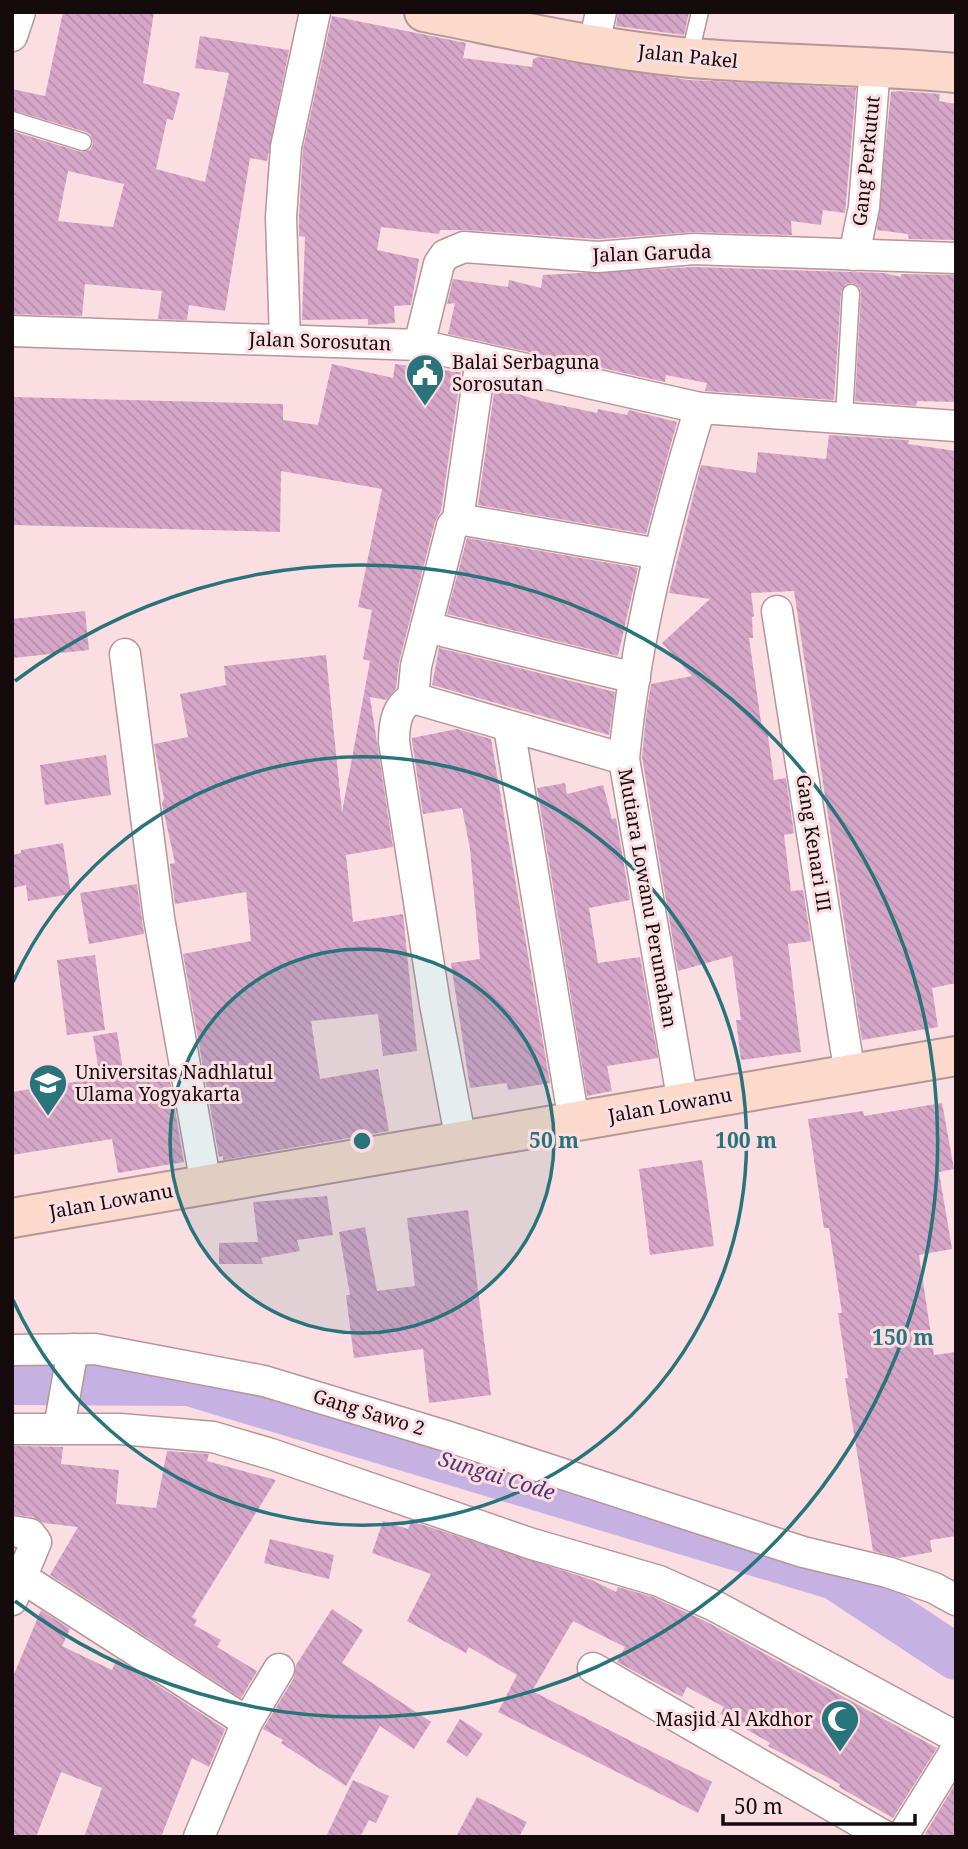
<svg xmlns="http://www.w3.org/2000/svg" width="968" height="1849" viewBox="0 0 968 1849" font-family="'Noto Serif',serif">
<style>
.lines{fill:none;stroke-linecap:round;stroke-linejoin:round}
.river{stroke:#c5b1e2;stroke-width:46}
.building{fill:url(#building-back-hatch);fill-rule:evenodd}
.lane-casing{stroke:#b79599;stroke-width:19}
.street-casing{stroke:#b79599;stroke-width:33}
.secondary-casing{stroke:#b79599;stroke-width:42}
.lane{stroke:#fff;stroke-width:16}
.street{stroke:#fff;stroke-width:30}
.secondary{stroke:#fbdacc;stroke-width:38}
.ring{fill:none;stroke:#29737a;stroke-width:3.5}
.labels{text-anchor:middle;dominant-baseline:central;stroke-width:6;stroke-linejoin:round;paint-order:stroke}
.street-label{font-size:19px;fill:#150a0c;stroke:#fbdee1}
.poi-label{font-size:19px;fill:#150a0c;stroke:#fbdee1;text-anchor:start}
.water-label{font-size:21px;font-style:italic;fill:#513571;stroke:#fbdee1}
.centre{fill:#29737a;stroke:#fbdee1;stroke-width:3.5}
.ring-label{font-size:21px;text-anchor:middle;font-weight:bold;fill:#29737a;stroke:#fbdee1;stroke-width:6;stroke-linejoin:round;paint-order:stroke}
</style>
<defs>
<pattern id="building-back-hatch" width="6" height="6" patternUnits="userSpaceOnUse" patternTransform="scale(1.75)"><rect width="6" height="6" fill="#d6a6c8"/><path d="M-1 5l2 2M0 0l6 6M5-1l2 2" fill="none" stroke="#b78eab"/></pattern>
</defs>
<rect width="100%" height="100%" fill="#fbdee1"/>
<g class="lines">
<polyline class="river" points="12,1382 189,1383 835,1577 956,1657"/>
</g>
<g class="building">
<path d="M63,12H154L143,83L180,93L173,120L167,119L156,169L205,182L229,73L195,68L200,36L289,50L267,161L250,158L225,311L189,305L187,320L158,319L162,291L85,284L82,316L12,314V131L81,152L90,150L93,144L91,135L86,132L12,110V89L45,96ZM68,171L124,184L113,227L58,221Z"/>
<polygon points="618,12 689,12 684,35 616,26"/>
<polygon points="332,16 466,43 463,58 532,67 533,59 538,57 689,80 856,88 845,213 823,210 821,225 791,221 792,235 694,232 598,239 465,230 440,230 439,234 381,227 377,250 419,259 411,305 394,306 395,323 368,325 368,319 302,320 305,237 299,236 299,217 303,149"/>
<polygon points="898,91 940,94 939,101 956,104 956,240 909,239 908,234 877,230 891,92"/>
<polygon points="694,267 884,273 901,277 901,274 956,275 956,402 917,401 916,406 855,401 861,294 860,288 852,283 846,284 841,292 834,400 705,391 707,383 666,375 665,382 448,334 455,303 447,304 453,279 508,287 509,280 541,288 543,275"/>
<polygon points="332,364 393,378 395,364 461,372 441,511 435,522 399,662 396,688 386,700 370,697 393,847 346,855 353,922 403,914 417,1051 383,1056 378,1014 311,1021 320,1079 378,1069 389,1131 223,1160 223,1156 219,1157 183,954 251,941 246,892 175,904 170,864 175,863 162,804 164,798 154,744 188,737 180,694 226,685 224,666 326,655 342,812 370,661 363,659 372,610 358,607 382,489 281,471 280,532 12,525 12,397 283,404 283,420 318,425"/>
<polygon points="495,386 515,389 515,393 541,401 597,413 598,409 627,415 629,410 677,422 646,534 478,505"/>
<polygon points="829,435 909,440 908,444 956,451 956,983 932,988 938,1027 862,1040 794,591 751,593 754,616 752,617 753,638 749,638 762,729 767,729 774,780 786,778 794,833 784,835 791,891 803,890 811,941 788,944 801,1052 741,1060 736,1020 741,1020 732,956 678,971 642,757 646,717 651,684 692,676 662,643 710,599 669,593 701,465 756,473 758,452 826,459"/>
<polygon points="467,538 638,568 618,656 447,614"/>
<polygon points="85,611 89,650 12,658 12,619"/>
<polygon points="439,648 615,692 609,735 432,685"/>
<polygon points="457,729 491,739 550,1083 508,1090 507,1083 470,1088 451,963 480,959 470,849 462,808 423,814 412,741 412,738"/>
<polygon points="106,755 111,795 45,805 40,765"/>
<polygon points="565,783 567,794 603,785 612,819 616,818 630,900 589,908 598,963 640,957 658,1058 607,1066 612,1091 587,1096 537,788"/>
<polygon points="63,843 71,894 28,901 26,885 12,888 12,855 21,853 21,850"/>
<polygon points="137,884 144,934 89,944 80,893"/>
<polygon points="95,955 105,1030 67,1035 57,960"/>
<polygon points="117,1032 124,1076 168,1069 184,1162 118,1173 112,1139 12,1155 12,1092 100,1078 93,1036"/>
<polygon points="942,1103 954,1169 939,1172 952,1249 919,1255 934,1355 956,1352 956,1536 930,1540 932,1552 899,1558 873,1551 845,1378 848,1378 838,1313 842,1313 829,1228 824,1228 808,1119 863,1111 864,1116"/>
<polygon points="702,1160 714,1246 650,1255 639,1169"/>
<polygon points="327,1196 333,1235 297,1240 300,1251 261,1258 263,1264 219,1264 219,1243 258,1242 253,1202"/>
<polygon points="468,1210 491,1395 429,1403 423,1349 354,1358 346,1295 350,1295 339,1232 365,1227 377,1291 415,1286 407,1218"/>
<polygon points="14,1446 63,1447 61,1464 119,1470 116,1504 156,1508 167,1451 209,1454 207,1461 276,1480 192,1617 197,1620 194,1625 221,1640 217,1647 257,1671 241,1698 50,1575 78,1527 44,1523 33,1517 12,1514"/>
<polygon points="383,1521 408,1529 411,1521 592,1580 616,1592 618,1587 653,1597 707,1622 937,1748 893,1818 839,1787 840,1784 768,1746 770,1743 720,1714 724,1707 687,1687 682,1697 617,1662 625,1647 573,1621 532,1691 712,1782 698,1813 498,1712 517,1675 469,1647 466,1653 407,1621 431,1574 372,1553"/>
<polygon points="270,1539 334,1555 329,1579 264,1563"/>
<polygon points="332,1609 363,1630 342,1663 431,1722 414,1749 380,1726 346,1786 281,1743 283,1740 263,1729 294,1678 296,1665"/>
<polygon points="41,1610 70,1629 62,1646 112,1670 117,1659 225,1729 209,1767 192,1758 161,1837 84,1837 102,1788 61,1772 36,1837 12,1837 12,1679"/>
<polygon points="460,1719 483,1734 467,1757 446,1742"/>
<polygon points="353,1780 389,1796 376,1823 369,1820 360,1837 326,1837"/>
<polygon points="954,1786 956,1837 931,1837 925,1834"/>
<polygon points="477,1797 527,1822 519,1837 456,1837"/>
</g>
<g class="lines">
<g class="lane-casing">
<g id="lane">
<polyline points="689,58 700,12"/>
<polyline points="12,120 83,142"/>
<polyline points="844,417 851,293"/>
</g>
</g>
<g class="street-casing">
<g id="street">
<polyline points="12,36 20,12"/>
<polyline points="594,44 601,12"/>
<polyline points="854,255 864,207 875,66"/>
<polyline points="12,331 419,345 700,408 956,426"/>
<polyline points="285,339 281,217 286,147 315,12"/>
<polyline points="419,345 439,264 445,255 464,247 598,257 694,249 956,258"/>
<polyline points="458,519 659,554"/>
<polyline points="777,611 850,1075"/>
<polyline points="426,627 635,678"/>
<polyline points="125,654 159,918 206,1185"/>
<polyline points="413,698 416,666 452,526 458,519 481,359"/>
<polyline points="509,727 574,1122"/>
<path d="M683,1103L624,759C635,640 665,522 700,408"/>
<path d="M461,1141L435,1004L394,742C394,725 396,706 413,698L624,759"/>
<polyline points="12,1350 95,1349 264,1381 446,1436 803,1552 887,1572 934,1588 956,1600"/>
<polyline points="59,1428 73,1349"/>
<polyline points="12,1429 120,1429 213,1437 271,1454 529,1543 659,1581 715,1606 956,1737"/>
<polyline points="12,1531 30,1534 36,1542 12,1600"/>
<polyline points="21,1577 247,1722"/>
<polyline points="593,1668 886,1837"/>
<polyline points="199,1837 247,1722 279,1669"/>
<polyline points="902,1837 956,1750"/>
</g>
</g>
<g class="secondary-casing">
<g id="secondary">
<path d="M424,12C512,29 601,50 691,58C779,65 867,65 956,73"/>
<polyline points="12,1218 956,1056"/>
</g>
</g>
<use href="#lane" class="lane"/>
<use href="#street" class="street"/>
<use href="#secondary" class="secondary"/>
</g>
<circle cx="362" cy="1141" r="192" fill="#29737a" fill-opacity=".12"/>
<g class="ring">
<circle cx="362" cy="1141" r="192"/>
<path d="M13 982A384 384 0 1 1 13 1300"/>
<path d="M15 681A576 576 0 1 1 15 1601"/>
</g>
<defs>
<g id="civic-pin" transform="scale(2.0125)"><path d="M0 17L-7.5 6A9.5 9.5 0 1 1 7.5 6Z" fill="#29737a" stroke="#fbdee1"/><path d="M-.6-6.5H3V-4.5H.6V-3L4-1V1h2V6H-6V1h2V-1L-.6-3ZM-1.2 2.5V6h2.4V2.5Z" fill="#fff"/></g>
<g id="university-pin" transform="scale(2.0125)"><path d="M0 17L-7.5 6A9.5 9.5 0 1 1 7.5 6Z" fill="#29737a" stroke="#fbdee1"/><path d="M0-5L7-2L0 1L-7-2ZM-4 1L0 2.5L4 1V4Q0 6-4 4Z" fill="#fff"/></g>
<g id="mosque-pin" transform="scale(2.0125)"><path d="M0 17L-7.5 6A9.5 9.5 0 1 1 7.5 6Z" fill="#29737a" stroke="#fbdee1"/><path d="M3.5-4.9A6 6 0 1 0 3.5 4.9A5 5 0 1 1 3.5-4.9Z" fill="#fff"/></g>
</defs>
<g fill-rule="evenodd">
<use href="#civic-pin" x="425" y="373"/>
<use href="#university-pin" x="48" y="1083"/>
<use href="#mosque-pin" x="840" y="1719"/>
</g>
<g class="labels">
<g class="street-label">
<text transform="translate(688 56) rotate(6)">Jalan Pakel</text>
<text transform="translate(866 161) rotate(-84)">Gang Perkutut</text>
<text transform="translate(652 253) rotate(-2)">Jalan Garuda</text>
<text transform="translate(320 341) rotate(2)">Jalan Sorosutan</text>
<text transform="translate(814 843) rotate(81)">Gang Kenari III</text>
<text transform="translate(648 898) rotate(80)">Mutiara Lowanu Perumahan</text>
<text transform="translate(670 1105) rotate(-10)">Jalan Lowanu</text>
<text transform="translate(111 1201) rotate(-10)">Jalan Lowanu</text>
<text transform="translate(369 1412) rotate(17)">Gang Sawo 2</text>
</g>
<g class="poi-label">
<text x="452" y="362">Balai Serbaguna<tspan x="452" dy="22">Sorosutan</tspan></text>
<text x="75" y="1072">Universitas Nadhlatul<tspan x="75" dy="22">Ulama Yogyakarta</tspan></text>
<text x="813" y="1719" text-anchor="end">Masjid Al Akdhor</text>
</g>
<g class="water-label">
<text transform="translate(497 1475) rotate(17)">Sungai Code</text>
</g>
</g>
<circle cx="362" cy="1141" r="10" class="centre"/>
<g class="ring-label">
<text x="554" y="1148">50 m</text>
<text x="746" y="1148">100 m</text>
<text x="903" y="1345">150 m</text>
</g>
<rect width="968" height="1849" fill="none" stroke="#150a0c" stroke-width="28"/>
<path d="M723 1814v10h192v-10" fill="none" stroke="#150a0c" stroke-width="3.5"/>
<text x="734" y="1814" font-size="21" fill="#150a0c" stroke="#fbdee1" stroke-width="5" paint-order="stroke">50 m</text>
</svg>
